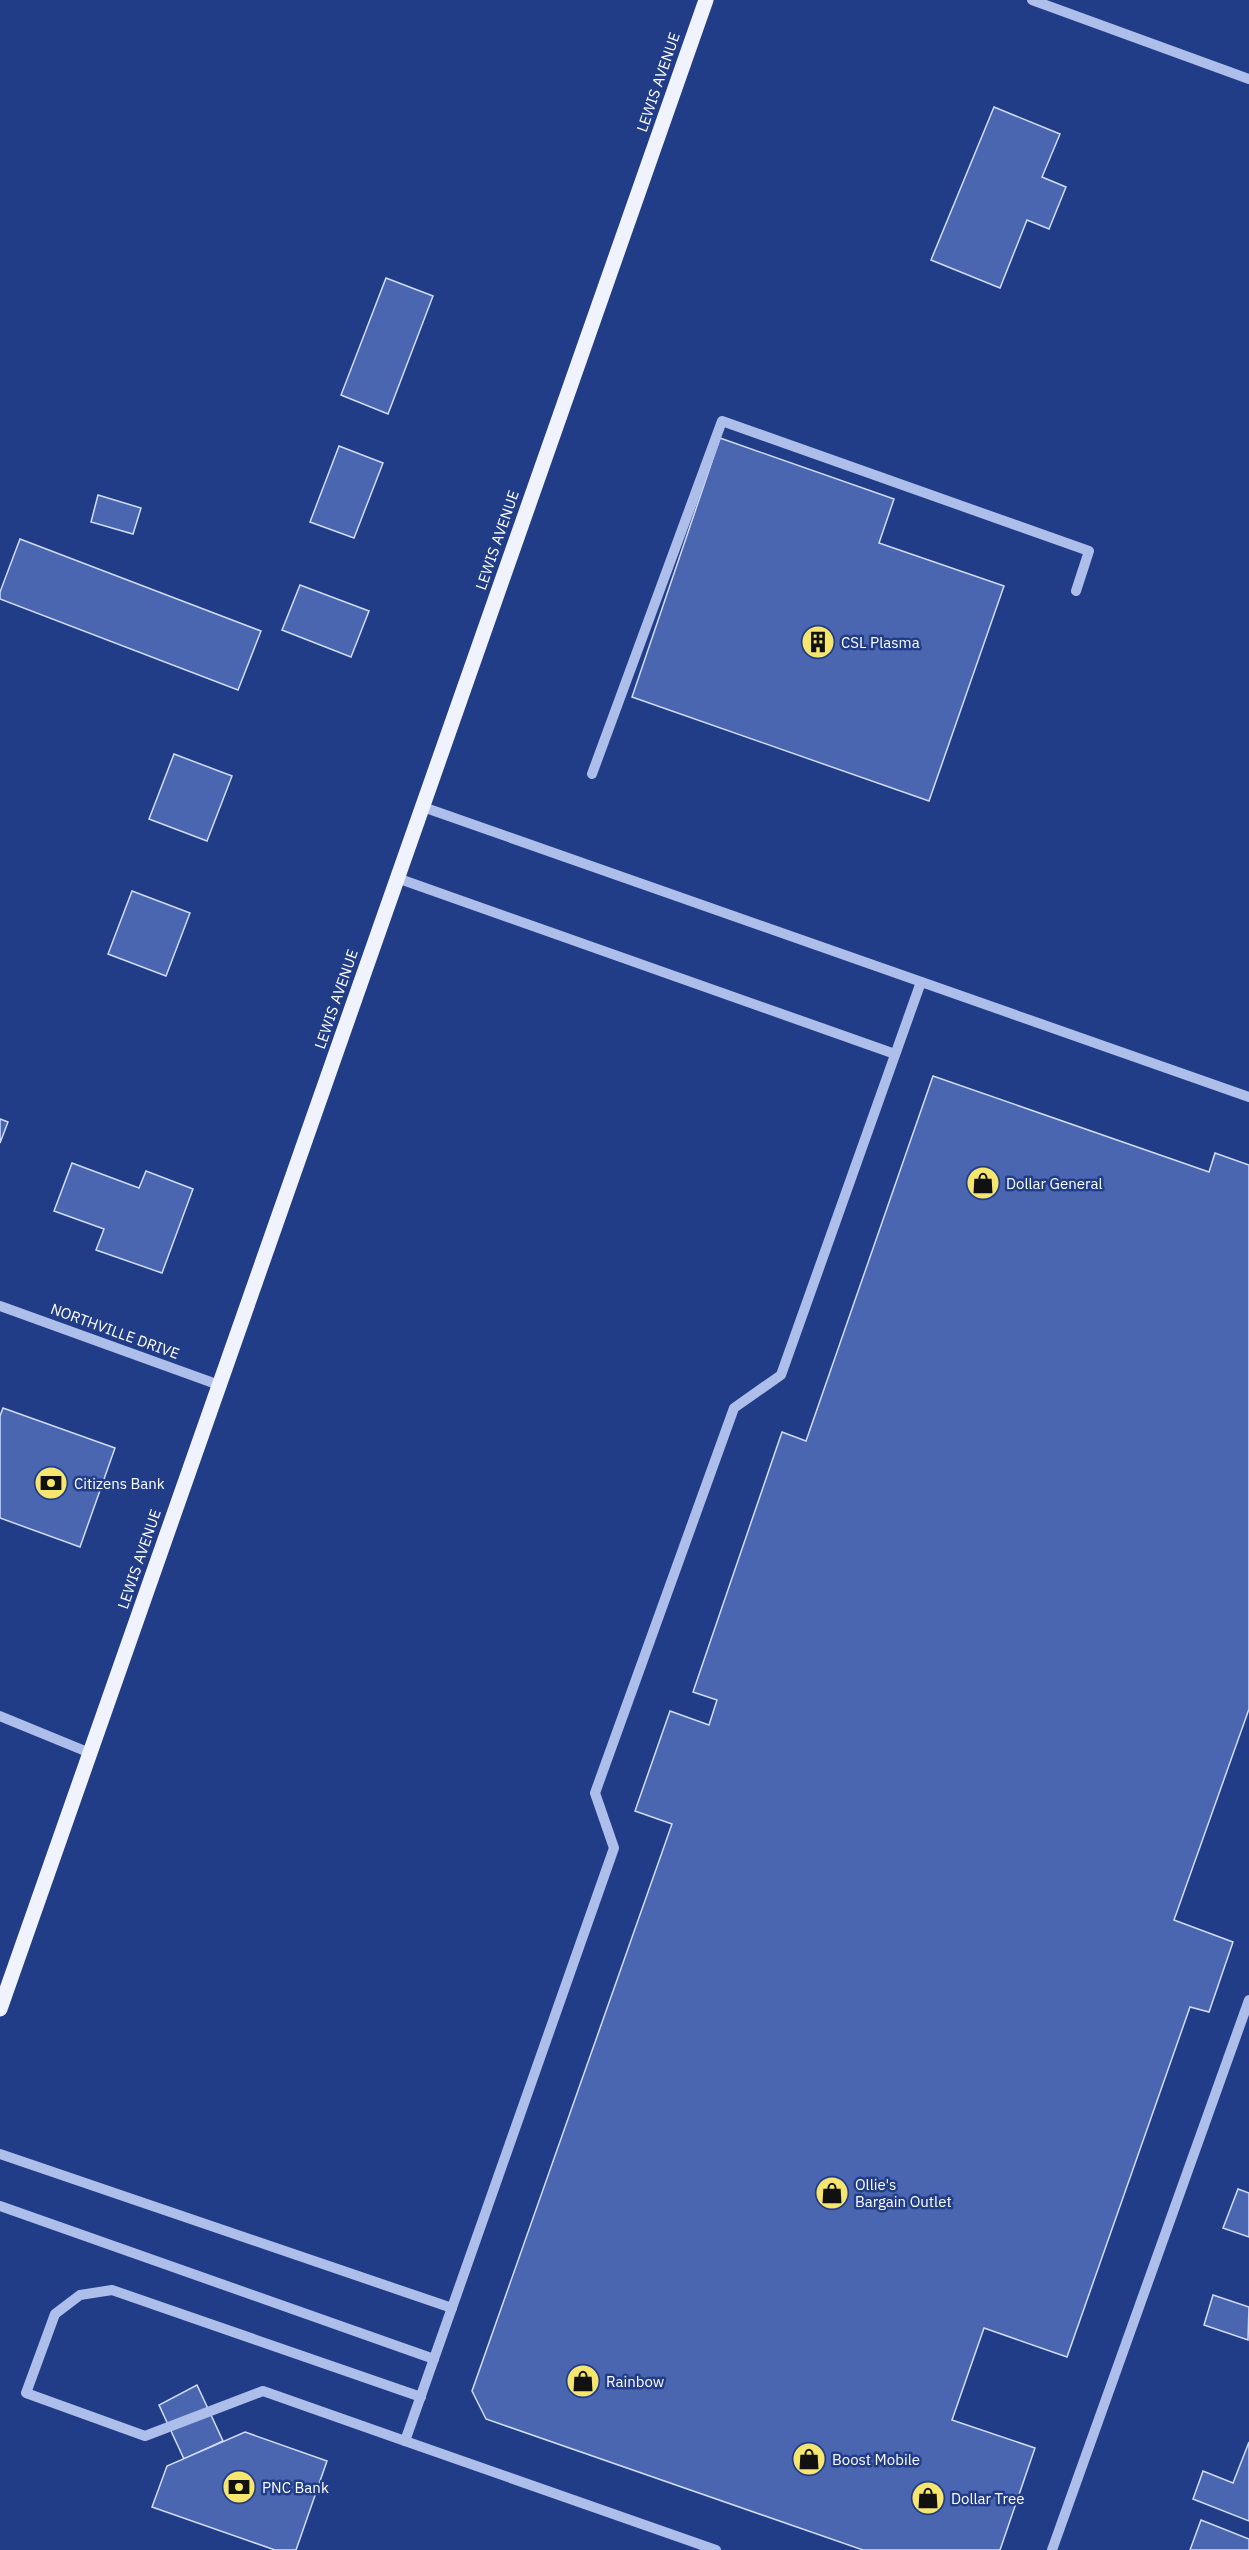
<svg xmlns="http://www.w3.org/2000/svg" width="1249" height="2550" viewBox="0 0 1249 2550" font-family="'IBM Plex Sans',sans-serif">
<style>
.building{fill:#4b66b0;stroke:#d1dcf7;stroke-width:1.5}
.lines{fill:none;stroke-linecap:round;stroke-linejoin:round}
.minor{stroke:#adbeea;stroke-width:10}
.major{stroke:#f0f3fe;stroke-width:15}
.labels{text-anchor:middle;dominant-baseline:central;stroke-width:5;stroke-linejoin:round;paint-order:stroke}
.street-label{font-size:15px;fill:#fff;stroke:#223d88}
.poi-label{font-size:15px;fill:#fff;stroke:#223d88;text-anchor:start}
</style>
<rect width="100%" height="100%" fill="#223d88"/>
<g class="building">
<polygon points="994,107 1060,134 1042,177 1066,187 1049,229 1027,220 1000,288 931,260"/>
<polygon points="386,278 433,296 388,414 341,395"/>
<polygon points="720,438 894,499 879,543 1004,586 929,801 632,697"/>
<polygon points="339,446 383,463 354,538 310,522"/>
<polygon points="98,495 141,508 133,534 91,522"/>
<polygon points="20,539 261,631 238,690 0,599 0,592"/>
<polygon points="300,585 369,611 351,657 282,630"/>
<polygon points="174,754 232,776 207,841 149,819"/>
<polygon points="132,891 190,913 166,976 108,954"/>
<polygon points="933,1076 1209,1172 1215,1153 1249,1165 1249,1709 1174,1920 1233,1942 1209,2012 1190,2007 1067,2357 984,2328 952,2420 1035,2448 1000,2550 863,2550 486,2419 472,2391 672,1824 635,1811 670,1711 709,1725 717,1700 693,1692 782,1432 806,1441"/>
<polygon points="0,1119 8,1122 0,1143"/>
<polygon points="72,1163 139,1188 146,1171 193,1189 162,1273 96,1250 104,1229 54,1211"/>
<polygon points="3,1408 115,1448 80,1547 0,1518 0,1416"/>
<polygon points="1238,2189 1249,2193 1249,2237 1223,2228"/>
<polygon points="1213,2295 1249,2307 1248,2340 1204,2325"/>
<polygon points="197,2385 223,2441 184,2459 159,2405"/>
<polygon points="245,2432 327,2461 296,2550 275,2550 152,2507 167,2466"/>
<polygon points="1249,2442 1249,2521 1193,2499 1203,2471 1233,2483"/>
<polygon points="1201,2520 1249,2539 1249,2550 1190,2550"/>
</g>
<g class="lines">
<g class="minor">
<polyline points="1032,0 1249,79"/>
<polyline points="592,774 722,421 1089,551 1076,591"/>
<polyline points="423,807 1249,1097"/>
<polyline points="397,878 895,1054"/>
<polyline points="0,1306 219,1385"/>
<polyline points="0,1716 90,1753"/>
<polyline points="0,2154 452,2308"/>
<polyline points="0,2206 434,2359"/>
<polyline points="405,2441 263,2391 145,2436 26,2393 55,2314 80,2295 112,2290 421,2397"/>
<polyline points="716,2550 405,2441 614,1848 595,1793 734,1408 781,1375 921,982"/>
<polyline points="1052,2550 1249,2000"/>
</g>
<polyline class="major" points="0,2009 706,0"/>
</g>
<defs>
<g id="building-disc" transform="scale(1.725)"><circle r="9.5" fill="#f6e66e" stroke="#223d88"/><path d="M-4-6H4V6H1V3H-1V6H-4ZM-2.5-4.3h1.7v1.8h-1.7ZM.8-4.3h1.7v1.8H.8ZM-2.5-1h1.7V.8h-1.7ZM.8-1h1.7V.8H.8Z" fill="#111"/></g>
<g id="shop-disc" transform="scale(1.725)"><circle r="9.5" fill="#f6e66e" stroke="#223d88"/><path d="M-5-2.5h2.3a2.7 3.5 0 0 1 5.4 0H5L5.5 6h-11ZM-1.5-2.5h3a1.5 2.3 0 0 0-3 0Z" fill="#111"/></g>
<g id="bank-disc" transform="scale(1.725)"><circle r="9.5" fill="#f6e66e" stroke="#223d88"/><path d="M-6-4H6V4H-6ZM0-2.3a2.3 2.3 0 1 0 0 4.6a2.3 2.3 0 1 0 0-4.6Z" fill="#111"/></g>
</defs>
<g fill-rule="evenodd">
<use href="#building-disc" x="818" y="642"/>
<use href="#shop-disc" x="983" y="1183"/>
<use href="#bank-disc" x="51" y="1483"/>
<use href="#shop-disc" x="832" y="2193"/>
<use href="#shop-disc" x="583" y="2381"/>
<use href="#shop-disc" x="809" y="2459"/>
<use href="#bank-disc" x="239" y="2487"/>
<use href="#shop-disc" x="928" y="2498"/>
</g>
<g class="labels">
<g class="street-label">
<text transform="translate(658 82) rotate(-71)">LEWIS AVENUE</text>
<text transform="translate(497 540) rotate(-71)">LEWIS AVENUE</text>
<text transform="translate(336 999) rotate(-71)">LEWIS AVENUE</text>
<text transform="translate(115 1331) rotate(20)">NORTHVILLE DRIVE</text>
<text transform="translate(139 1559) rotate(-71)">LEWIS AVENUE</text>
</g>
<g class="poi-label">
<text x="841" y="642">CSL Plasma</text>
<text x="1006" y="1183">Dollar General</text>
<text x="74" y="1483">Citizens Bank</text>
<text x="855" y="2184">Ollie's<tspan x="855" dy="17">Bargain Outlet</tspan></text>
<text x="606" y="2381">Rainbow</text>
<text x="832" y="2459">Boost Mobile</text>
<text x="262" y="2487">PNC Bank</text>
<text x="951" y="2498">Dollar Tree</text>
</g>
</g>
</svg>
